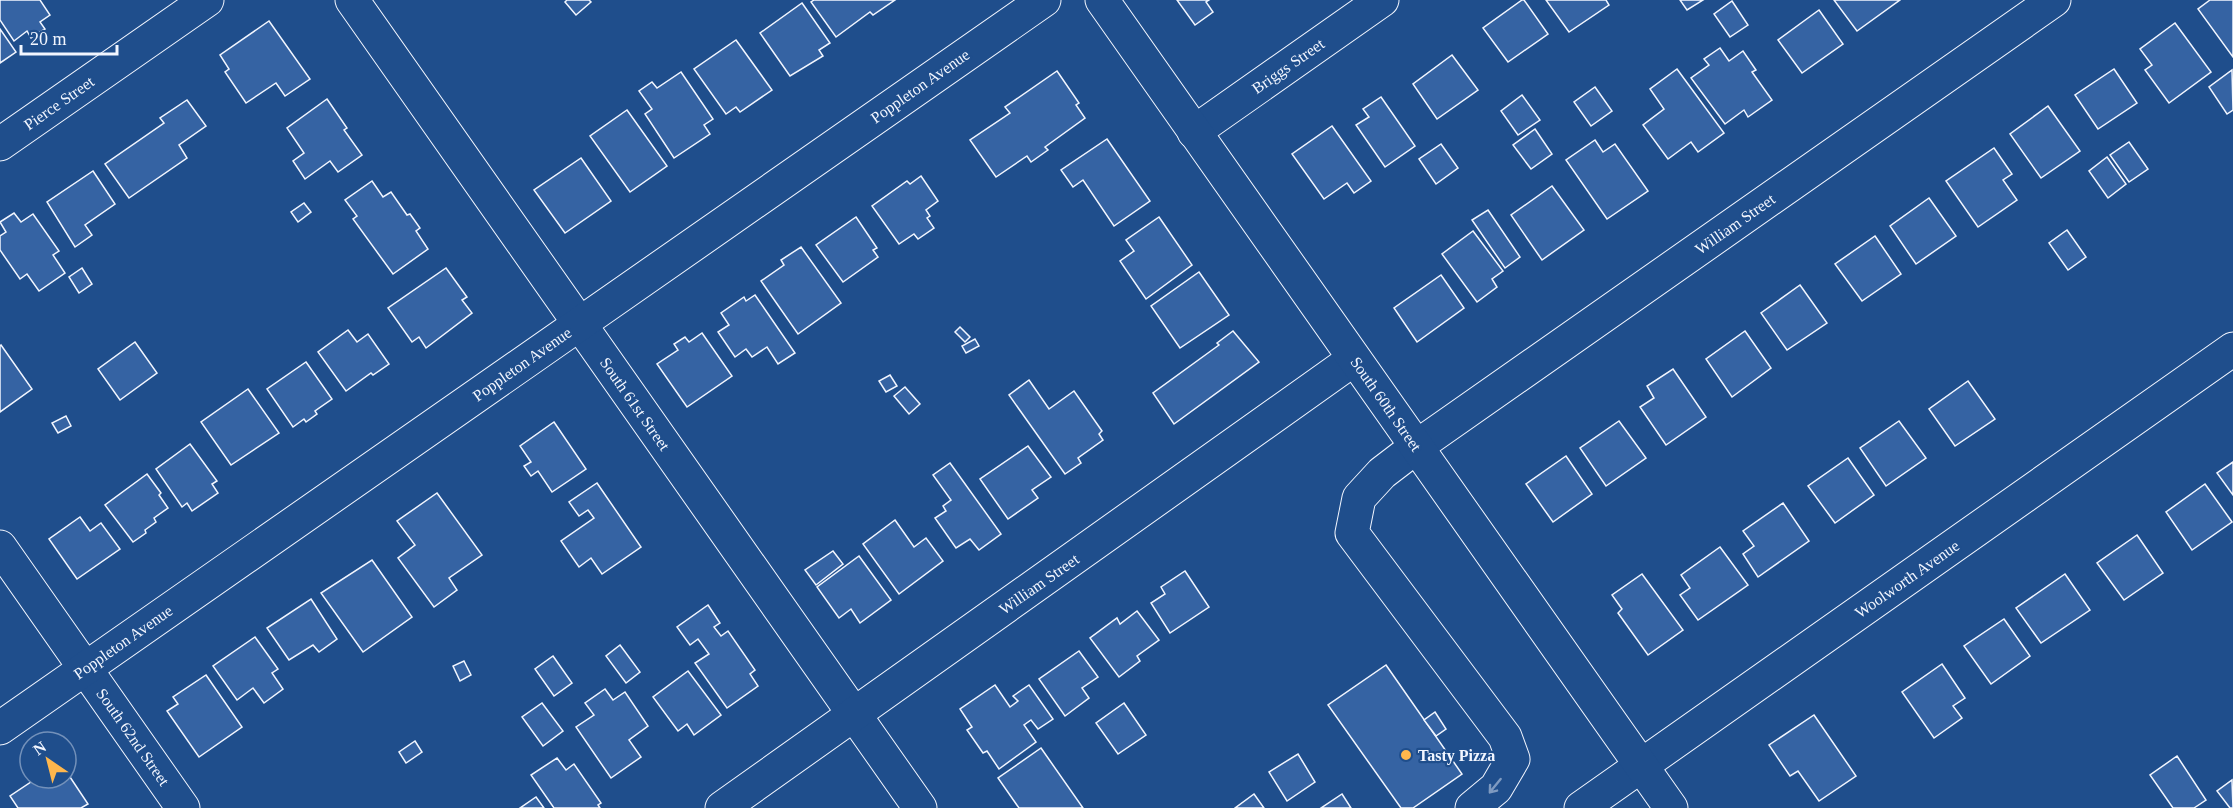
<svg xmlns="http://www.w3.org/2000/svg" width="2233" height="808" viewBox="0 0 2233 808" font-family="Georgia,serif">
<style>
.building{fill:#3563a3;stroke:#f2f6ff;stroke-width:1.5}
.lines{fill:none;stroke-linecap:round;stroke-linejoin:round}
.minor-casing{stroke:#f2f6ff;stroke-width:35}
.major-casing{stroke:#f2f6ff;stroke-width:35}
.minor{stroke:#1f4e8c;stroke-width:33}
.major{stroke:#1f4e8c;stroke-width:33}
.oneway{stroke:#7e9ac0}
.poi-dot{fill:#ffb74d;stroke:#1f4e8c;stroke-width:2}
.labels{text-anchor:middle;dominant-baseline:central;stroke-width:4.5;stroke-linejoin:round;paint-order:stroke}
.street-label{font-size:16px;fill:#f2f6ff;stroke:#1f4e8c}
.poi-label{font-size:16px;font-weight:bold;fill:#f2f6ff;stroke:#1f4e8c;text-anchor:start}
</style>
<rect width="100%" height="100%" fill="#1f4e8c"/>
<g class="building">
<polygon points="0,0 40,0 50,15 40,22 45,29 31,38 27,31 14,41 0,20"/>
<polygon points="567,0 589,0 591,2 576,15 565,2"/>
<polygon points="814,0 895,0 873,15 870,12 836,37 811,2"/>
<polygon points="1177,0 1209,0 1206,2 1213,12 1195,25"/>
<polygon points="1522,0 1524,0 1548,34 1508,62 1483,28"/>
<polygon points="1546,0 1606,0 1609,5 1569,32"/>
<polygon points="1680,0 1703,0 1687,10"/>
<polygon points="1834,0 1900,0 1857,31"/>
<polygon points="2210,0 2233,0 2233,57 2198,9"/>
<polygon points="1732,1 1748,25 1730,37 1714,14"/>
<polygon points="802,3 830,43 819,50 823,56 790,76 760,33"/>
<polygon points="1819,10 1843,44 1802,73 1778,40"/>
<polygon points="269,21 310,79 285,96 276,83 246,103 225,72 229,69 220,55"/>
<polygon points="2175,23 2211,72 2169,103 2145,70 2152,65 2140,49"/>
<polygon points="0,29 16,52 0,63"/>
<polygon points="736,40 772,90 740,112 736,107 726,114 694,69"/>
<polygon points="1720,48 1729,61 1743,51 1756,70 1752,72 1772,100 1748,117 1744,110 1725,124 1691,78 1709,65 1704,59"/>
<polygon points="1452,55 1478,90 1437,119 1413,84"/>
<polygon points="1677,69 1724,133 1698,152 1691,142 1668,159 1643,125 1664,109 1650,89"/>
<polygon points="2114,69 2137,103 2098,129 2075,95"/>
<polygon points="2232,70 2233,110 2227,114 2209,87"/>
<polygon points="1057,71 1079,103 1076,105 1085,118 1045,147 1048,150 1031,162 1027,156 996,177 970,140 1010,113 1005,107"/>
<polygon points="681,72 713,119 704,125 710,134 674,158 645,114 652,109 639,91 652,82 657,88"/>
<polygon points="1595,87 1612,111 1591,126 1574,102"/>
<polygon points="1522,95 1540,120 1518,135 1501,111"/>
<polygon points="1381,97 1415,146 1385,167 1356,125 1369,117 1363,109"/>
<polygon points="327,99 347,128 344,130 362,155 338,172 330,161 305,179 293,161 304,153 287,128"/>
<polygon points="187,100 206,126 179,145 187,158 129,198 105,164 164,123 160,118"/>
<polygon points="2048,106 2080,151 2041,178 2010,134"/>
<polygon points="627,110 667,166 630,192 590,136"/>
<polygon points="1332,126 1371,181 1354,193 1347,183 1324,199 1292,154"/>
<polygon points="1535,129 1552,154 1531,169 1513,145"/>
<polygon points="1107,139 1150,201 1114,226 1083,180 1073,187 1061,170"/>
<polygon points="1595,140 1603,152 1615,144 1648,191 1607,219 1566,160"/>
<polygon points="2129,142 2148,169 2129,182 2110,155"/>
<polygon points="1441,144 1458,168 1436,184 1419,159"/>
<polygon points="1994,148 2012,174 2003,180 2017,200 1978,227 1946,181"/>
<polygon points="2107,157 2126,184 2108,198 2089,171"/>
<polygon points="581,158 611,201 565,233 534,190"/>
<polygon points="93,171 115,204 85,225 92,235 75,247 47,202"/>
<polygon points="921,176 938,201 926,210 930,216 927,218 934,228 918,239 914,234 899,244 872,206 907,181 910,184"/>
<polygon points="372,181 383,197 391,192 407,215 410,214 420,228 416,231 428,249 393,274 353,219 357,216 345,200"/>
<polygon points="1552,186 1584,230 1542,260 1511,215"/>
<polygon points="1929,198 1956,236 1916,264 1890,226"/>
<polygon points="304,203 311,212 298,222 291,212"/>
<polygon points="1488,210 1520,257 1505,268 1472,220"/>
<polygon points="14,213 21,222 33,214 59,251 53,255 65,273 39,291 27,274 20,279 0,250 0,236 6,232 0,222"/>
<polygon points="856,217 877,248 873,250 878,257 843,282 816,245"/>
<polygon points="1159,217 1192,265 1146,299 1120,261 1134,251 1126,240"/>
<polygon points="2067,230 2086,257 2068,270 2049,243"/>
<polygon points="1473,231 1503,271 1492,279 1497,287 1477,302 1442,254"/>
<polygon points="1875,236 1901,274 1862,301 1835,264"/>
<polygon points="801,247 841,303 798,334 761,281 784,265 781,260"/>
<polygon points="82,268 92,284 79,293 69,277"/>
<polygon points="446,268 467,297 462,300 472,313 426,348 419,337 412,342 388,308"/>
<polygon points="1199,272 1229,315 1180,348 1151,306"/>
<polygon points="1441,275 1464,308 1417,342 1394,308"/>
<polygon points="1800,285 1827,323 1787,350 1761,313"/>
<polygon points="755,295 795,353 778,364 767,347 752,357 746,349 735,357 718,332 729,325 721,313 744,297 746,301"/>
<polygon points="960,327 970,337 965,342 955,332"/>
<polygon points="348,330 357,342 368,334 389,364 373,375 371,373 346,391 318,352"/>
<polygon points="1233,331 1259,362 1174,424 1153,393 1219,345 1217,343"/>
<polygon points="1745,331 1771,368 1732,397 1706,359"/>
<polygon points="702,333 732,376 687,407 657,364 678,350 674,344 685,337 689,342"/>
<polygon points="975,339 979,346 966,353 962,346"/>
<polygon points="135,342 157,373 120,400 98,369"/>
<polygon points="1,345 32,389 0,412 0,346"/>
<polygon points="306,362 332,399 315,411 317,414 306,422 304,419 293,427 267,389"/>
<polygon points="1673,369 1706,417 1666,445 1640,407 1654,398 1647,386"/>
<polygon points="890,375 897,386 886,392 879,381"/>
<polygon points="1029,380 1049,409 1074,391 1102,431 1099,434 1103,440 1078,458 1081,463 1065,474 1009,395"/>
<polygon points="1968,381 1995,419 1955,446 1929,409"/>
<polygon points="905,387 920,404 909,414 894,396"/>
<polygon points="248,389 279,433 231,465 201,422"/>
<polygon points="66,416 71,426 58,433 52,423"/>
<polygon points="1619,421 1646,458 1606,486 1580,448"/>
<polygon points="1899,421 1926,458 1886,486 1860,448"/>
<polygon points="554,422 586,469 552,492 538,471 531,476 524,466 531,462 520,446"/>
<polygon points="190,444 217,481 212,484 218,493 192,511 187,503 182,507 156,469"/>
<polygon points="1028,446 1051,477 1032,490 1038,498 1008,519 980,479"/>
<polygon points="1566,456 1592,494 1553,522 1526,484"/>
<polygon points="1848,458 1874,495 1835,523 1808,486"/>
<polygon points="2233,462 2233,495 2217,473"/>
<polygon points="950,463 1001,534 979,550 970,539 956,548 935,518 946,511 943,506 951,500 933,475"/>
<polygon points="147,474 161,493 159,495 168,508 154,518 156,522 145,530 146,533 133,542 105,505"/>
<polygon points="597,483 641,547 602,574 591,558 579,567 561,541 594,518 588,510 579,516 569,502"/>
<polygon points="2205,484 2232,522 2192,550 2166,512"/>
<polygon points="437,493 482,555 449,578 457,590 434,607 398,558 415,545 397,521"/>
<polygon points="1783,503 1809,541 1758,577 1743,554 1754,546 1743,531"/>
<polygon points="80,517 90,531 101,523 120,549 77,579 49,539"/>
<polygon points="895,520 914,547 926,538 943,561 899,594 863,544"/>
<polygon points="2137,535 2163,573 2124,600 2097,563"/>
<polygon points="1720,547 1748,585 1698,620 1680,595 1690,588 1681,575"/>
<polygon points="833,551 843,564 816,585 805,570"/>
<polygon points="859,556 891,600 860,623 851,609 839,618 817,587"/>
<polygon points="372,560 412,617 363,652 321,593"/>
<polygon points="1185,571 1209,607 1170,633 1151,603 1165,594 1161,587"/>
<polygon points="1642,574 1683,630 1648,655 1618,613 1622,609 1612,595"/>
<polygon points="2065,574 2090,610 2041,643 2016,608"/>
<polygon points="311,599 337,639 319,652 313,645 289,660 267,628"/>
<polygon points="708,605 720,623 714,627 721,636 728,631 755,670 750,674 758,686 727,708 695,663 709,654 698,639 690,645 677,627"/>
<polygon points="1137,611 1159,640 1137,656 1140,661 1119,677 1090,638 1117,618 1120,624"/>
<polygon points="2004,619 2030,656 1991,684 1964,646"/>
<polygon points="255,637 278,669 272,673 283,689 264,703 253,688 237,700 213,666"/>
<polygon points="620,645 640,672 626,683 606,656"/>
<polygon points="1079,651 1098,677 1082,688 1089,698 1065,716 1039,679"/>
<polygon points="553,656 572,683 554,696 535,669"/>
<polygon points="464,661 471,675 460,681 453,666"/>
<polygon points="1942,664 1965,698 1953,706 1962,718 1934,738 1902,692"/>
<polygon points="1386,665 1462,774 1413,808 1401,808 1328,705"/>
<polygon points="688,671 721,715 694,735 687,724 678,731 653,697"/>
<polygon points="206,675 242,727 199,757 167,711 178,704 173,697"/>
<polygon points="995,685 1010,707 1018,701 1013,696 1029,685 1053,719 1038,729 1031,720 1024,725 1036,742 999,769 987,751 983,753 967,730 972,727 960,709"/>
<polygon points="605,689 613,700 625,692 648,726 629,740 641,757 611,778 576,727 594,715 585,703"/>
<polygon points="542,703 563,731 543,746 522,717"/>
<polygon points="1124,703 1146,735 1118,754 1096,723"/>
<polygon points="1435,712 1446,729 1436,736 1424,720"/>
<polygon points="1814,715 1856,776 1819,801 1798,771 1790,776 1769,745"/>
<polygon points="415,741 422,752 406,763 399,752"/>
<polygon points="1041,748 1083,808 1019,808 998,778"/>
<polygon points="1298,754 1315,782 1287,801 1269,772"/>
<polygon points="2177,756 2206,800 2194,808 2173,808 2150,775"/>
<polygon points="557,758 566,770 574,764 601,803 598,805 600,808 554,808 531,775"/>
<polygon points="70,777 88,804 81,808 18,808 10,796 37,778 56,778 60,784"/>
<polygon points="2232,780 2233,808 2230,808 2217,791"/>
<polygon points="1254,794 1264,808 1235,808"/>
<polygon points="1342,794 1351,808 1321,808"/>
<polygon points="536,797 544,808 520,808"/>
</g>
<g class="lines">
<g class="minor-casing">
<g id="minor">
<polyline points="352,0 920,808"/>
<polyline points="1194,132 1382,0"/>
<polyline points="0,144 207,0"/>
<polyline points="0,547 183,808"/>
<polyline points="0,728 1044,0"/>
<polyline points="722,808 1354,359"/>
<polyline points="1472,808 1496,788 1513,759 1505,737 1352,533 1359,498 1382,473 1416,447 2054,0"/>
<polyline points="1581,808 2233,349"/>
</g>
</g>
<g class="major-casing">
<polyline id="major" points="1102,0 1671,808"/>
</g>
<use href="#minor" class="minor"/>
<use href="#major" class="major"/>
</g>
<defs><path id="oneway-shaft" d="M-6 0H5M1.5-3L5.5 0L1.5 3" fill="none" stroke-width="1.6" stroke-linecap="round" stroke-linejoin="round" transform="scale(1.5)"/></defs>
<use class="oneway" href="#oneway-shaft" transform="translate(1495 786) rotate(129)"/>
<circle class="poi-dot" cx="1406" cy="755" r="6"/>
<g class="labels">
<g class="street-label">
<text transform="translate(1288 66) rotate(-35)">Briggs Street</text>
<text transform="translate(920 86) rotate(-35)">Poppleton Avenue</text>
<text transform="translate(59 103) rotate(-35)">Pierce Street</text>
<text transform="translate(1735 224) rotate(-35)">William Street</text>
<text transform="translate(522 364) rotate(-35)">Poppleton Avenue</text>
<text transform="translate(635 404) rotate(55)">South 61st Street</text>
<text transform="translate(1386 404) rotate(55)">South 60th Street</text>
<text transform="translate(1907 579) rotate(-35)">Woolworth Avenue</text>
<text transform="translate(1039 584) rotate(-35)">William Street</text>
<text transform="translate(123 642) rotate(-35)">Poppleton Avenue</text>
<text transform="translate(133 737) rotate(55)">South 62nd Street</text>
</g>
<g class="poi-label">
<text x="1418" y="755">Tasty Pizza</text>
</g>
</g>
<g transform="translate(48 760) rotate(325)"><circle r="28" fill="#1f4e8c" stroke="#7391ba" stroke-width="1.5"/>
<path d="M0-4.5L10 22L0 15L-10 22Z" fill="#ffb74d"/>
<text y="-9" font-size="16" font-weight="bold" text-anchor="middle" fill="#f2f6ff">N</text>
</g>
<path d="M21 45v9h96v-9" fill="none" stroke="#f2f6ff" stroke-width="3"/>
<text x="30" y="45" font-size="18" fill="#f2f6ff" stroke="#1f4e8c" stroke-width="4.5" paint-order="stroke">20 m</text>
</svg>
